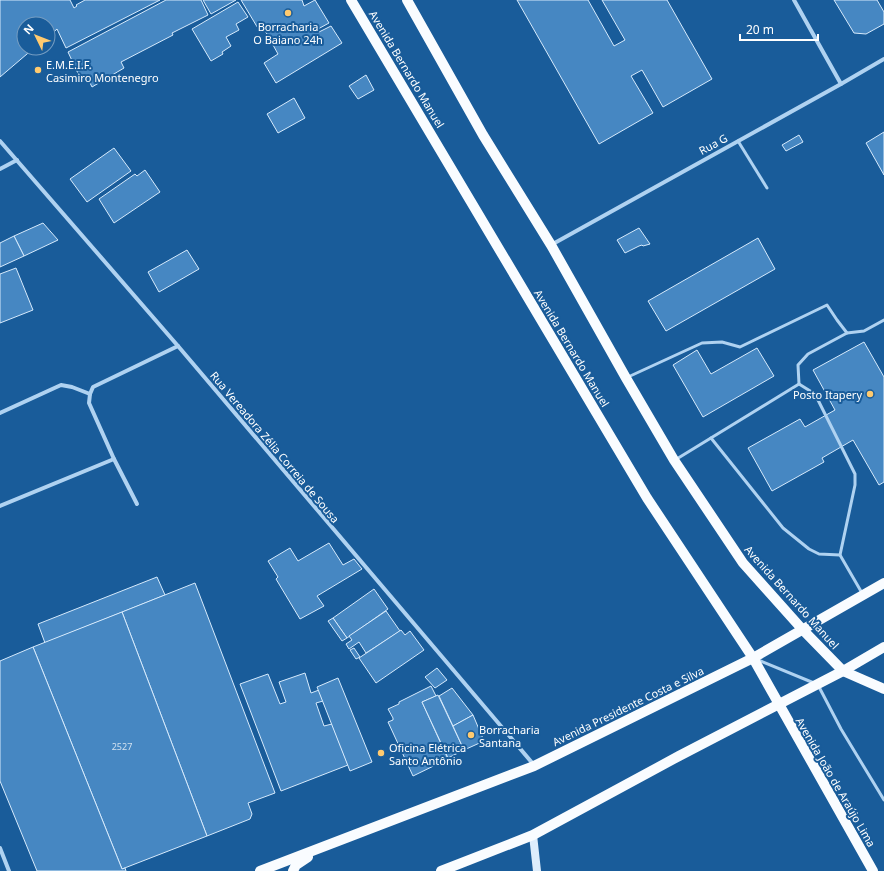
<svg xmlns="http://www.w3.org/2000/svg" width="884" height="871" viewBox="0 0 884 871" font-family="'Noto Sans',sans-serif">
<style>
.building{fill:#4687c2;stroke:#d6eafc}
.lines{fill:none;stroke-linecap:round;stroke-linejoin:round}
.lane{stroke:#afd2f1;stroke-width:3}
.street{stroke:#afd2f1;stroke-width:4}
.secondary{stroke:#ddedfc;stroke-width:8}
.primary{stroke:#f9fcff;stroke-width:10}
.poi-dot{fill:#ffca6f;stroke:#195c9a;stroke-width:1.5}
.labels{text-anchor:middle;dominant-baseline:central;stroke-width:4;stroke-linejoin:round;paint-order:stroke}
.number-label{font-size:9px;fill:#d1e1f0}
.poi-label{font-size:11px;fill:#fff;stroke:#195c9a;text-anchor:start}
.street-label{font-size:11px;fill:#fff;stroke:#195c9a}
</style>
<rect width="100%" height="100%" fill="#195c9a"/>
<g class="building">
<polygon points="0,0 70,0 74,8 77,6 76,5 85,0 160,0 66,48 57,29 48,37 48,24 24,24 24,48 34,48 0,77"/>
<polygon points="166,0 201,0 208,15 172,33 173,35 121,62 124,68 92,87 88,79 82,82 68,52"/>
<polygon points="203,0 236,0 211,14"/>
<polygon points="241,0 302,0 304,6 315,0 329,23 318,29 319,32 331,26 342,43 276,83 264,63 278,54 263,27 259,30"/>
<polygon points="517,0 588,0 614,46 625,40 602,0 667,0 712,79 663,107 642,70 631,76 653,113 599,144"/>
<polygon points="834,0 877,0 884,12 884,24 866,34 854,33"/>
<polygon points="238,2 248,17 236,24 239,30 226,37 231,46 222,52 223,54 211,61 192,29"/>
<polygon points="366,75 374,90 358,99 349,86"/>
<polygon points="294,98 305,118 278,133 267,114"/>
<polygon points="884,132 884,175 866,143"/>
<polygon points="799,135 803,142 786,151 782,145"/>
<polygon points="114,148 131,171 87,202 70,179"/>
<polygon points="145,170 160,192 114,223 99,199 135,174 137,176"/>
<polygon points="43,223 58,240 24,256 14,236"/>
<polygon points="639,228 650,244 643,246 642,245 639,246 625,253 617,240"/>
<polygon points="14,236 24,256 0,267 0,243"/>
<polygon points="758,238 775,269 666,331 648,301"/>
<polygon points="187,250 199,269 159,292 148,272"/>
<polygon points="16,268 33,310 0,323 0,274"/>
<polygon points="864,342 884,377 884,482 879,485 853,440 822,458 824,462 772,491 748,448 800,419 805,427 835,410 813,370"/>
<polygon points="757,348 774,376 703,417 673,365 697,350 711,374"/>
<polygon points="329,543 343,565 354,559 362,569 317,596 324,606 300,619 276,579 278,577 268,561 290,548 298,561"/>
<polygon points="157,577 165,595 45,643 38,624"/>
<polygon points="195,583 275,793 248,803 252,814 250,819 207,836 122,612"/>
<polygon points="374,589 388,609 347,638 333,618"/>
<polygon points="386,611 400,631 366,653 359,642 349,649 346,644 352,640 349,636"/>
<polygon points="122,612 207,836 122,869 33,647"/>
<polygon points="333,618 347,638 342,641 328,621"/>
<polygon points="401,630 405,635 410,631 424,650 376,683 359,658"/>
<polygon points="33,647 122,869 125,868 126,871 37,871 0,781 0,661"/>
<polygon points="354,648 360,657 356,659 350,650"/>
<polygon points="437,668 447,680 435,688 425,677"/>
<polygon points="305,673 311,693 319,690 323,701 316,703 324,726 332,724 348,765 281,791 240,684 268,674 280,704 286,702 279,682"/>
<polygon points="338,678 372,762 350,771 317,687"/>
<polygon points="431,686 436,696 422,702 448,759 413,776 388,722 393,720 393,718 388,709 399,704 399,702"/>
<polygon points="452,688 473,715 453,726 439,696"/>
<polygon points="438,695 464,750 448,758 422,702"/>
<polygon points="473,715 484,741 464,750 453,726"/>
</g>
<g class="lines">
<g class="lane">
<polyline points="738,141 767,188"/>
<polyline points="628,377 702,343 722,342 740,347 827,305 837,320 847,333 864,331 884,320"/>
<polyline points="799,384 798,365 808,354 847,333"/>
<polyline points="711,438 783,528 809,549 819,554 840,555"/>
<polyline points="675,460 799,384 815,394 855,474 855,485 840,555 862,593"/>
<polyline points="758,660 814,683"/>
<polyline points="818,685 841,729 884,800"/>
</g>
<g class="street">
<polyline points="794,0 841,84"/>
<polyline points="0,141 178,346 534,765"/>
<polyline points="0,169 17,160"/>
<polyline points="551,245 841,84 884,59"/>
<polyline points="0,413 61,385 72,387 90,394"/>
<polyline points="137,504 114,459 89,403 90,394 93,387 178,346"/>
<polyline points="0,506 114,459"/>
<polyline points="0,848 9,871"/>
</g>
<polyline class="secondary" points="533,835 537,871"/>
<g class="primary">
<polyline points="351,0 647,498 753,658 873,871"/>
<polyline points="407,0 483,135 551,245 626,378 674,460 743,563 802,629 843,671 884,689"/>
<polyline points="260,871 534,766 753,658 884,583"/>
<polyline points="293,871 296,865 308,857"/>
<polyline points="441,871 533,835 679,756 843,671 884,647"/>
</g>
</g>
<g class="poi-dot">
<circle cx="288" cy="13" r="4"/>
<circle cx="38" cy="70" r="4"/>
<circle cx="870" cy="394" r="4"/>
<circle cx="471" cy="735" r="4"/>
<circle cx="381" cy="753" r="4"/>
</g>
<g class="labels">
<g class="number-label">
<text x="122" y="746">2527</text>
</g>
<g class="poi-label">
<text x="288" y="26" text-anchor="middle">Borracharia<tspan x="288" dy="13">O Baiano 24h</tspan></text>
<text x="46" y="64">E.M.E.I.F.<tspan x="46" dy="13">Casimiro Montenegro</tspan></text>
<text x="862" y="394" text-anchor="end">Posto Itapery</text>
<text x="479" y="729">Borracharia<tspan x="479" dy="13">Santana</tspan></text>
<text x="389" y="747">Oficina Elétrica<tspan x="389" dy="13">Santo Antônio</tspan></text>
</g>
<g class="street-label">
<text transform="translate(407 69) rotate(59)">Avenida Bernardo Manuel</text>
<text transform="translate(713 144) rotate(-29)">Rua G</text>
<text transform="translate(572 348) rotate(59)">Avenida Bernardo Manuel</text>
<text transform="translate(275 447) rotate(50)">Rua Vereadora Zélia Correia de Sousa</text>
<text transform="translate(792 597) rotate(48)">Avenida Bernardo Manuel</text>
<text transform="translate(628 706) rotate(-26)">Avenida Presidente Costa e Silva</text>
<text transform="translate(836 782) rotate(60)">Avenida João de Araújo Lima</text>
</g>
</g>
<g transform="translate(36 36) rotate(313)"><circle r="19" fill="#195c9a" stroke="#759dc2"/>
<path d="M0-3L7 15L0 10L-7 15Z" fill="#ffca6f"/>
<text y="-6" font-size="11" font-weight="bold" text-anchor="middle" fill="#ffffff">N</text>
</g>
<path d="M740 34v6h78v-6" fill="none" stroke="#ffffff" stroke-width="2"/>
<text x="746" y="34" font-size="12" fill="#ffffff" stroke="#195c9a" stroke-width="3" paint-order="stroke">20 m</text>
</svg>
